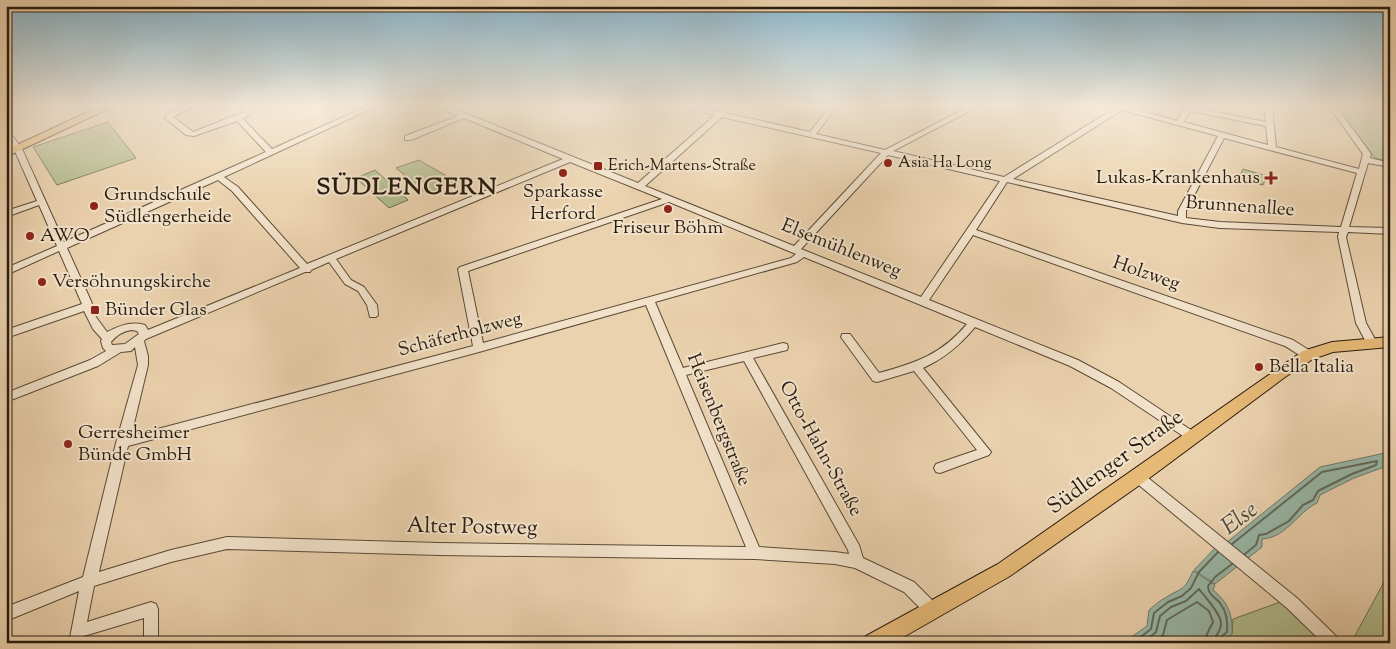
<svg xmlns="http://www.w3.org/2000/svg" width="1396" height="649" viewBox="0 0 1396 649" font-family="'Sorts Mill Goudy',serif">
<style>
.green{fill:#b1bd8f;stroke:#6d6c4f}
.water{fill:#99b8a8;stroke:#6c7a6b}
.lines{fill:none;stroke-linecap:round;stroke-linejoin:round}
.shore{stroke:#616a5c;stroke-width:2}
.minor-casing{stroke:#5a4a37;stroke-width:2}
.major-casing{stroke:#291c0f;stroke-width:2}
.minor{fill:#f2e2ca;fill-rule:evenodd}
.major{fill:#e6b977;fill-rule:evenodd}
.poi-dot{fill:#8f2418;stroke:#f2e2ca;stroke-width:2}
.labels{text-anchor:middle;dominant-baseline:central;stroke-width:4;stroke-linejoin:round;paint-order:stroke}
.far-poi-label{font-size:16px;fill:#291c0f;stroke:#f2e2ca;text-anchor:start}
.poi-label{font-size:19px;fill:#291c0f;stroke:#f2e2ca;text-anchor:start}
.street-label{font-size:19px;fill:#291c0f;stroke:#f2e2ca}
.near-street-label{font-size:22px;fill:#291c0f;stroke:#f2e2ca}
.district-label{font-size:24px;font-weight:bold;letter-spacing:1px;fill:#291c0f;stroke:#f2e2ca}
.near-water-label{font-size:24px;font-style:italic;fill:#4b4b3d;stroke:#f2e2ca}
</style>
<rect width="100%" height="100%" fill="#ebd2ae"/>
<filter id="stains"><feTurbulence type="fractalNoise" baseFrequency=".004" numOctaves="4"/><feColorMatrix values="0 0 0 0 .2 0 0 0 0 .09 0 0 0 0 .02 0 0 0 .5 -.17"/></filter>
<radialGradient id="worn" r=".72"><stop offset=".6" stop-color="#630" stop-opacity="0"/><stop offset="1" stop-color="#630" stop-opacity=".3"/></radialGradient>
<g class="green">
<polygon points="1335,105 1390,105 1390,162 1375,158"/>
<polygon points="108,122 136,158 57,185 33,147"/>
<polygon points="419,160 455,181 427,194 396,168"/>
<polygon points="1243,169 1267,176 1263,185 1239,178"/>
<polygon points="375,170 408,200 389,208 356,178"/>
<polygon points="1390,571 1390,643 1351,643"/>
<polygon points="1283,601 1326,643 1222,643 1232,634 1233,619"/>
</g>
<g class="water">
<path d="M1390,452V465L1354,478L1320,495L1317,503C1298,512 1286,538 1262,539V547L1215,584L1194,570L1217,546L1226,543L1320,467Z"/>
<path d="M1193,571L1215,585L1213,590C1228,602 1233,615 1232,634L1222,643H1123L1147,626L1149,610C1154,606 1159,601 1165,598C1182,587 1184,592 1193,571Z"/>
</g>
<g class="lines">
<g class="shore">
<polyline points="1232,544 1322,472 1377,461 1376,465 1352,474 1318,491 1313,500 1303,505 1289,521 1266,534 1259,535 1256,545 1245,554"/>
<polyline points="1133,643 1151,629 1154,613 1168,602 1182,596 1191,588 1199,572 1218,552"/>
<path d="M1143,643L1156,632L1160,616L1171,607L1186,601L1199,589C1205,597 1222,615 1221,624C1221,631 1215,636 1213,643"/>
<polyline points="1156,643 1163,635 1167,620 1197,602 1209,611 1213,622 1207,634 1206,643"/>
<path d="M1219,643L1220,638L1227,632C1228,622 1226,611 1220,603C1215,597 1208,595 1208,586L1215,577L1232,564"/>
</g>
<g class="minor-casing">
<g id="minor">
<path d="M187,105H196L173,117L193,132L244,112L239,105H247L252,110V113L243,119L272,149L370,105H379L224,177L238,187L307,264L563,159L464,118L411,140H405V136L458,116L435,105H445L638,183L715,115L677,105H690L719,112L727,105H734L726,113L810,132L831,105H838L816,134L885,150L972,105H981L893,151L1004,177L1115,108L1108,105H1128L1127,107L1177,121L1184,108L1191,107L1266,122L1264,105H1272L1276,147L1359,169L1363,154L1328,105H1335L1371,154L1370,158L1390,163V167L1368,163L1349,227L1390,228V234L1348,232L1346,237L1366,323L1377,343L1376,346H1368L1356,323L1338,237L1339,232L1220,228L1182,223L1007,182L976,230L1293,340L1312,352L1313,355L1312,358C1303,360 1293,350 1285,346L973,235L929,300L1078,360L1119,382L1197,434L1199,437L1197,440L1193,442L1189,440L1111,388L1070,366L975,327C960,345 945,358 923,368L991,452L989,455L940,473L936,472L934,468L936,464L977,450L914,371L877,382L873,381L841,337L842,334H850L879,373C916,363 942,354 967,324L804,257L797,262L655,302L683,368L783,343L787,344L788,347L787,350L753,358L859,545L863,558L914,582L937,605L939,610L937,615L932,617L927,615L904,592L855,568L835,564L755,559L439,555L227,549L171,562L94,586L87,622L151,602L156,604L158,609V643H144V618L84,636L83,643H69L79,591L6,621V607L83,577L116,443L138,365L135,347L131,351L121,352L98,366L6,402V393L90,360L106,351L103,348L101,341L102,339L93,329L84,311L6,338V330L82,304L59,251L6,275V268L57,246L39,205L6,217V211L37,201L14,149L6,138V131H9L22,149L64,242L266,152L237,121L194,136L186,135L165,118L167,113ZM1122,110L1218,136L1178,211V216L1013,179ZM1190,111L1266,126L1268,145L1184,122ZM722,117L881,153L794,246L645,186ZM1224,138L1357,173L1341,227L1220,222L1186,218V211ZM888,155L1000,181L921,297L801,249ZM570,162L662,199L460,267L458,269L473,346L131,436L148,365V356L144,341L146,339L305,272H310L311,270L329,262L345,284L358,291L367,305L370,317H376L378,315L377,305L364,287L351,280L336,259ZM218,180L232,191L300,268L148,330L145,325C129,321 120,326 107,332L96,317L91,301L67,248ZM669,202L796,254L791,258L483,343L468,271ZM646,305L746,547L439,543L227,537L171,550L99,572L128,446L479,352ZM132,330L137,331L139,334L125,344L112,345L111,342C117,335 123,331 132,330ZM744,361L848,550L849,554L835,552L759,547L686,375Z"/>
<polygon points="1138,472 1142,473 1297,598 1338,638 1340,643 1323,643 1287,608 1134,481 1132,477 1134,473"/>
</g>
</g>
<g class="major-casing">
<g id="major">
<polygon points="103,105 116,105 6,157 6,150"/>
<polygon points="1390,337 1390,347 1333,352 1313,359 1285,377 1144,482 1010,576 893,643 863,643 866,636 998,564 1303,351 1332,342"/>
</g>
</g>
<use href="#minor" class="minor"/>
<use href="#major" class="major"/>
</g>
<linearGradient id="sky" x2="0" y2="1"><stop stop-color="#88b6ce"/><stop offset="0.54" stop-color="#f6ebdb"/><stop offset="1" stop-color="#f6ebdb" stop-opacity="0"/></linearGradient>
<rect width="1396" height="196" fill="url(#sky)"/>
<g class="poi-dot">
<circle cx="888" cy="163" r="5"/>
<rect x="593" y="161" width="10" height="10" rx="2.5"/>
<circle cx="563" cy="173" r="5"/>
<path d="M1268.5 170.5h5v5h5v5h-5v5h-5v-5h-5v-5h5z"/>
<circle cx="94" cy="206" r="5"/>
<circle cx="668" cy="209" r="5"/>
<circle cx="30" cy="236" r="5"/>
<circle cx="42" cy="282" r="5"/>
<rect x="90" y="305" width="10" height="10" rx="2.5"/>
<circle cx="1259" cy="367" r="5"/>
<circle cx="68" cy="444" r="5"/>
</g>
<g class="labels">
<g class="far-poi-label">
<text x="898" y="163">Asia Ha Long</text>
<text x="608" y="166">Erich-Martens-Straße</text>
</g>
<g class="poi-label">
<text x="1260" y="178" text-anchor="end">Lukas-Krankenhaus</text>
<text x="563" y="192" text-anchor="middle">Sparkasse<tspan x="563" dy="22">Herford</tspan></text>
<text x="104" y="195">Grundschule<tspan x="104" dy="22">Südlengerheide</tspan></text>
<text x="668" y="228" text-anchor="middle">Friseur Böhm</text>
<text x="40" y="236">AWO</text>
<text x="52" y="282">Versöhnungskirche</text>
<text x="105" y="310">Bünder Glas</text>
<text x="1269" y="367">Bella Italia</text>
<text x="78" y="433">Gerresheimer<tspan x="78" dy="22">Bünde GmbH</tspan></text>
</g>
<g class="street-label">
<text transform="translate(1240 207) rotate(4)">Brunnenallee</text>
<text transform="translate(841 249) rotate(22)">Elsemühlenweg</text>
<text transform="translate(1146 274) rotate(19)">Holzweg</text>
<text transform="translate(460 335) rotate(-15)">Schäferholzweg</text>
<text transform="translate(718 420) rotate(68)">Heisenbergstraße</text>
<text transform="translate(820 449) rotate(61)">Otto-Hahn-Straße</text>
</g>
<g class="near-street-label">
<text transform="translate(1116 463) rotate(-36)">Südlenger Straße</text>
<text transform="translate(472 528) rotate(1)">Alter Postweg</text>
</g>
<g class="district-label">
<text x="407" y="188">SÜDLENGERN</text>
</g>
<g class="near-water-label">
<text transform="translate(1240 519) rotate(-37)">Else</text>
</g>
</g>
<rect width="1396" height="649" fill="none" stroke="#ebd2ae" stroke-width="25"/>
<rect x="8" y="8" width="1381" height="634" fill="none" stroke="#291c0f" stroke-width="2.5"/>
<rect x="12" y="12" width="1371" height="624" fill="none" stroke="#291c0f"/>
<rect width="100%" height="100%" filter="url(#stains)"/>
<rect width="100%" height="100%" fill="url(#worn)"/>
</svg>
